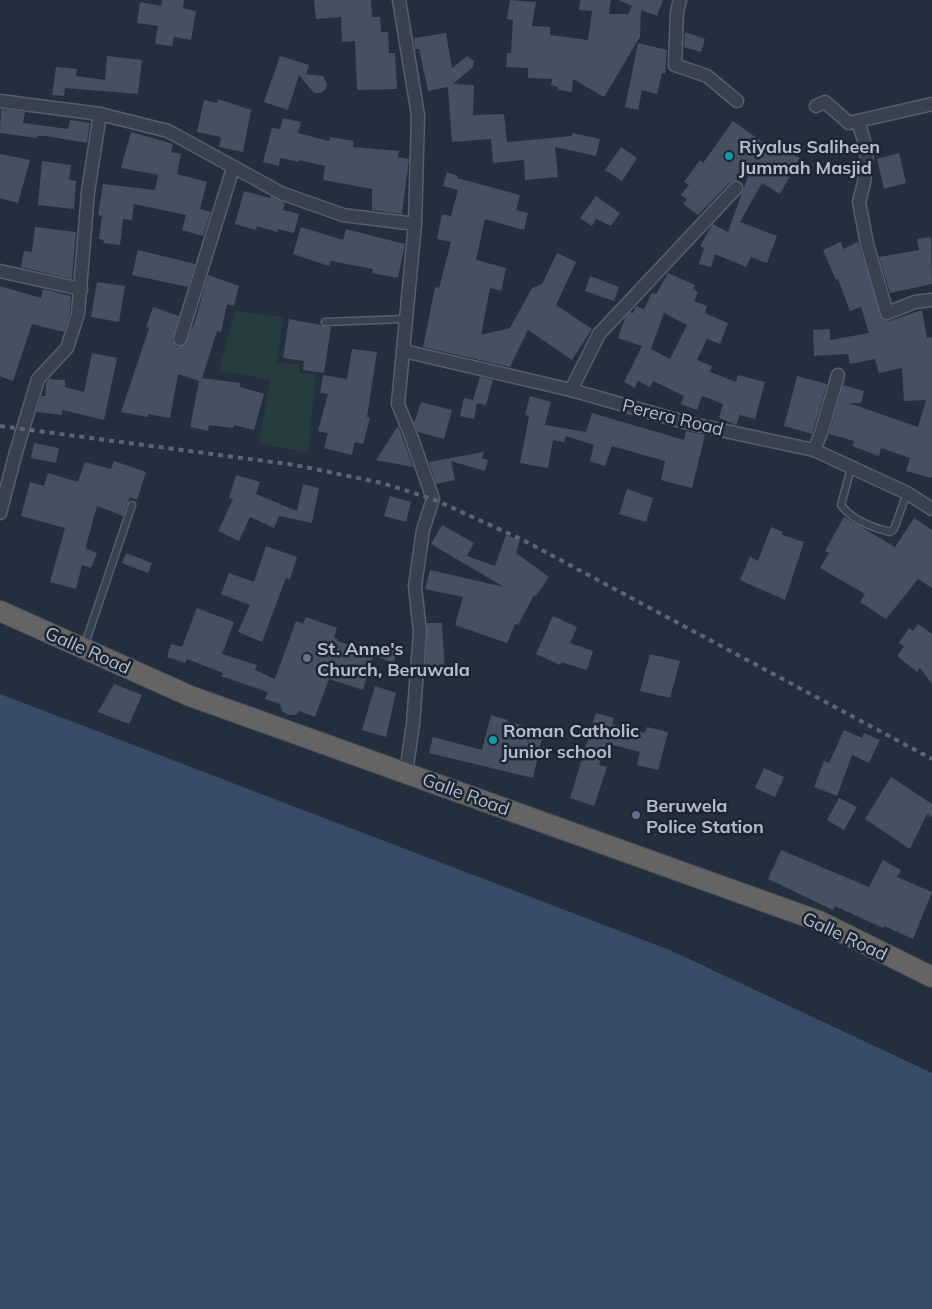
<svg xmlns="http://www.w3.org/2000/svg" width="932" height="1309" viewBox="0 0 932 1309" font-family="Mulish,sans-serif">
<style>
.green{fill:#263c3f}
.water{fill:#394c67}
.building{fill:#455162;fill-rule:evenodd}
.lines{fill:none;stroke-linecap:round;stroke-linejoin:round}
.service-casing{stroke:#565f6c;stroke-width:9}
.minor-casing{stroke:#565f6c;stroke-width:15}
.trunk-casing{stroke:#434c59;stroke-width:22}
.service{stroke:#38414e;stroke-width:6}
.minor{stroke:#38414e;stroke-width:12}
.trunk{stroke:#656462;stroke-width:20}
.rail{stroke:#5a6575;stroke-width:4;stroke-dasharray:5 5;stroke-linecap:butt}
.culture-dot{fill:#0f9aa8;stroke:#1d2633;stroke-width:2}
.worship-dot{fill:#6b7280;stroke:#1d2633;stroke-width:2}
.service-dot{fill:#5c6f8a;stroke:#1d2633;stroke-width:2}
.labels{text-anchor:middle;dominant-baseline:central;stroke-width:5;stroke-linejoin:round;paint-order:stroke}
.poi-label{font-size:18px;font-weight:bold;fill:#b4bcc9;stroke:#1d2633;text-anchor:start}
.street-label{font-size:18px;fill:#b4bcc9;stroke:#1d2633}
</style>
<rect width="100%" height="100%" fill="#242f3e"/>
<polygon class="green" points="235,311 283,317 277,362 299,365 299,372 316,375 308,453 259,443 270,380 219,370"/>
<polygon class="water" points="0,694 672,951 932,1073 932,1309 0,1309"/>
<g class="building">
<polygon points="162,0 184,0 183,8 196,11 191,40 174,37 172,46 155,44 158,26 137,23 140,2 161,6"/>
<polygon points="314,0 371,0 372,17 380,17 381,32 388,32 389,53 395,53 397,89 357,90 355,41 342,42 341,17 316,19"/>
<polygon points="510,0 536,2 532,26 550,27 550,35 588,40 592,11 579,10 580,0 611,0 609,14 628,14 632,6 618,0 663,0 657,16 641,10 640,37 604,97 573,79 572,92 558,90 558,87 551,85 552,79 528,78 528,68 506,67 507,53 511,53 513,20 507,19"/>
<polygon points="685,32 705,39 701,52 684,47"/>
<polygon points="446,33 452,68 467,56 474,61 473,67 453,84 474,85 473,115 504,114 507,142 572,136 572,133 600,139 596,156 555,147 558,177 525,180 524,160 493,163 491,139 452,142 448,87 428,91 419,49 415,49 414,38"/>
<polygon points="638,43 667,50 665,74 662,73 657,94 642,90 638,110 625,107"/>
<polygon points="107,56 142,60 138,94 65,88 64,96 52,95 56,67 77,69 76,76 105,80"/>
<polygon points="280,56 309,65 306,74 323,76 327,84 326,89 321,93 314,93 299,75 288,110 264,102"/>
<polygon points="218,99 251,110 243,152 219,147 221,137 197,132 204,100 217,103"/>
<polygon points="1,109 25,112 23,123 68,129 70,120 90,123 87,143 46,136 37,136 37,138 0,133"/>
<polygon points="283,118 301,122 298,133 329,141 330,137 354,141 353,147 399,151 398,157 409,159 402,214 372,210 372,189 323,180 325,166 299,160 299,162 280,158 279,166 263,162 272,128 280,129"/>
<polygon points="733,121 768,146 771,142 800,158 780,194 762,183 740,222 777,236 767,263 751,257 746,267 715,254 711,267 699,264 704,248 700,246 713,224 728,232 751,168 737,180 730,182 698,215 683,204 687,199 681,195 689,185 684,182 700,160 703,163"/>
<polygon points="131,132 173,144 171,152 181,154 177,174 207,182 200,209 211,212 203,236 182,230 186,215 134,204 132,220 123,219 120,245 103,243 104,240 99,239 102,216 98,215 103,184 155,190 158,175 121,168"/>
<polygon points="621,147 637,158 622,181 605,170"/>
<polygon points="899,153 906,183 884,189 877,159"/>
<polygon points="0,154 30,160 18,203 0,198"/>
<polygon points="42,161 71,165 69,180 76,181 74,209 38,205"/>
<polygon points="447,172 458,176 457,178 520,195 516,210 528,213 524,230 485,219 476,260 506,268 501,291 490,288 481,335 510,328 532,288 542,284 557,253 576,262 556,305 592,329 572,360 528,330 510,367 423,347 435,287 439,288 451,242 437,239 442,214 451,216 458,190 443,186"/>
<polygon points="244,191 270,198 270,196 285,203 283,210 299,214 294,233 278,229 277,232 257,226 256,230 235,224"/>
<polygon points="596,196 620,213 611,226 596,219 592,226 580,218"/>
<polygon points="35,227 76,232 72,279 21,267 24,251 32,252"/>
<polygon points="301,227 343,240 346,229 405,244 398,278 372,273 373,269 331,261 329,266 293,254"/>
<polygon points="931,237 932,284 890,293 879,257 919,250 917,239"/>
<polygon points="841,242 843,249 858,242 882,319 889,321 922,310 927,338 932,337 932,478 906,471 910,458 881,448 879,456 852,446 854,441 829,434 843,385 864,391 861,403 849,403 918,427 926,400 904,401 902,368 879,373 875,359 850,364 848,354 814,356 813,330 830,329 830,340 869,333 861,307 850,311 838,279 836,280 823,250"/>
<polygon points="138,250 195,264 188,287 132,275"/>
<path d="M668,273L695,285L693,289L698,292L694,301L707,306L705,313L728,323L720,344L707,339L697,360L712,366L710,372L736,382L738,375L765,382L755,419L740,415L736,425L719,418L723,404L702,396L697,410L681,404L684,396L653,381L650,387L638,381L635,388L624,382L642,346L618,338L625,318L630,312L633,313L636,306L644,309L652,293L656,294ZM664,313L687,325L670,359L651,349Z"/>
<polygon points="208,275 239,286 234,306 227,304 221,332 217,331 202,378 240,383 240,387 264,394 254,430 234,425 233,428 209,425 208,431 190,427 199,381 178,374 170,418 148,414 148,417 121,412 149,328 146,327 153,307 179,316 172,340 177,347 185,345 195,321"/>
<polygon points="590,276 619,287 614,301 585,291"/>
<polygon points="97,282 125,286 119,322 91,317"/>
<polygon points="0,286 41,298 43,289 71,296 70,312 64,332 32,324 13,381 0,376"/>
<polygon points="289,319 331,327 324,373 303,370 304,361 283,358"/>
<polygon points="352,349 377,352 367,417 370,418 363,444 355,442 352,455 324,448 328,433 318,431 328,394 320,393 323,375 347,379"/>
<polygon points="92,353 117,358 104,420 63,410 62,415 36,412 41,396 45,396 46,382 49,379 65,380 65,387 84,392"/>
<polygon points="797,376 827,384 812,434 784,426"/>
<polygon points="480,377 493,380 486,405 477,403 474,419 460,416 464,398 473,400"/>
<polygon points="530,396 551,402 545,425 586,432 592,413 684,440 686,431 705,435 692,488 661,480 665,461 612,446 605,466 590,461 594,445 566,436 564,442 553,440 548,468 520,463 529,416 525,415"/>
<polygon points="421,402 452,410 444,439 418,432 414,423"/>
<polygon points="398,426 403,439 413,467 376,460"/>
<polygon points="34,443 59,448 56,463 31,458"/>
<polygon points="484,452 482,458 488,460 485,471 451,461 455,480 436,484 429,462"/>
<polygon points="114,461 146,472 137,500 130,497 123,516 97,506 86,546 87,549 97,553 91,568 82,565 76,589 50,582 65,528 21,516 30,482 44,486 48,473 78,482 85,462 111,469"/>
<polygon points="236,475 260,482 256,494 297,511 303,484 319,488 312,523 279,516 274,528 250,517 239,541 218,531 233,499 229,498"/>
<polygon points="627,489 653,498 646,522 619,514"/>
<polygon points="390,496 411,502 406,522 384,516"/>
<polygon points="844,517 895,547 914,518 932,530 932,588 918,579 886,619 860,602 865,594 820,568 829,553 825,551"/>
<polygon points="442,525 474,543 467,556 495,566 506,535 520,540 516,553 549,577 536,596 534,595 518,625 515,624 507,643 455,625 463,597 425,589 430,570 504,587 431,544"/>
<polygon points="771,527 783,532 782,535 804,542 785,600 740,580 750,557 758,561"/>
<polygon points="266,546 297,557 290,579 286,578 262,642 238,632 250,605 221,594 229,573 254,582"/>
<polygon points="126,553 152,563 148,573 122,563"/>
<polygon points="197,608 234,622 222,654 257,665 255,670 275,679 296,621 303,624 306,617 337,628 334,638 338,639 337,641 374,653 363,690 329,679 315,717 299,711 296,715 288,715 282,711 280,704 265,699 268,692 221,676 223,673 187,659 185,663 167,657 171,644 182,647"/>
<polygon points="553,616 577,627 570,643 593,651 587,670 561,662 560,665 536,654"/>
<polygon points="427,623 442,623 445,674 425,673"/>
<polygon points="918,624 932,634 932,684 920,668 917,672 897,656 904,646 899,643 909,628 913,631"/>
<polygon points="384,644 398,648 394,663 380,658"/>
<polygon points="650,654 680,661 670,698 640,691"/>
<polygon points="114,684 142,695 129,724 98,712"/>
<polygon points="375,686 396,693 386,737 362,730"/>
<polygon points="596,713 614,718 612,724 645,733 647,727 668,732 658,770 637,765 640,752 606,743 599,765 607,767 594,806 570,798"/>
<polygon points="491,715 508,720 507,722 544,730 533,778 429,753 433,737 482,750"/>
<polygon points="844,730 862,738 864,733 880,740 869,763 852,755 837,796 814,787 824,761 829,763"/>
<polygon points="764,768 784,777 775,797 755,788"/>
<polygon points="891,777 932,804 932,817 927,814 910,849 865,819"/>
<polygon points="839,798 857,807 844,830 827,820"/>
<polygon points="781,850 869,887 883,860 901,870 897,877 932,892 913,939 884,926 883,928 835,906 833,910 768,879"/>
</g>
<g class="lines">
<g class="service-casing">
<g id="service">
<polyline points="325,322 406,319"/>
<path d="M851,468L841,505C853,521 872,527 890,532L894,529L907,493"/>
<polyline points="84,647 132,505"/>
</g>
</g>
<g class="minor-casing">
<g id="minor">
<polyline points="399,0 418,115 415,224 398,404 411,436 433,499 423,530 415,586 420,632 413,724 406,773"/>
<polyline points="680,0 677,12 675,65 707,76 737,101"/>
<polyline points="0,101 100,114 168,131 281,193 343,215 415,224"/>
<polyline points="816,106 825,102 849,123 932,104"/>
<polyline points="858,121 867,151 864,183 859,202 867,244 887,313 915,302 932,300"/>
<polyline points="0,271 81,289"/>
<polyline points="180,339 233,168"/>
<polyline points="404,351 571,390 688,423 814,450 907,493 932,509"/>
<polyline points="571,390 599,334 736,188"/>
<polyline points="814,450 821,433 838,375"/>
<polyline points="0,513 16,452 38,379 67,348 78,314 88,192 100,114"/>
</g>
</g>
<g class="trunk-casing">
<polyline id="trunk" points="0,611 190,696 819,921 932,977"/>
</g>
<use href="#service" class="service"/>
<use href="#minor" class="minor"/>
<use href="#trunk" class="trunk"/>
<polyline class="rail" points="0,426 295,465 382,483 433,499 523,540 932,759"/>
</g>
<g class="culture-dot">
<circle cx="729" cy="156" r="5"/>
<circle cx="493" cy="740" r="5"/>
</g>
<circle class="worship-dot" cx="307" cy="658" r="5"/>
<circle class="service-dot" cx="636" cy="815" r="5"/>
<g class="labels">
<g class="poi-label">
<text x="739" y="146">Riyalus Saliheen<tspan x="739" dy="21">Jummah Masjid</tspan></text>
<text x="317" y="648">St. Anne's<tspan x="317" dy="21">Church, Beruwala</tspan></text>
<text x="503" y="730">Roman Catholic<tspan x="503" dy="21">junior school</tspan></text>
<text x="646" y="805">Beruwela<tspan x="646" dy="21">Police Station</tspan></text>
</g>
<g class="street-label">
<text transform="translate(673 417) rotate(14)">Perera Road</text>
<text transform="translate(88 650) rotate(24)">Galle Road</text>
<text transform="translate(466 794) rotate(20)">Galle Road</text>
<text transform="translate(845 936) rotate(25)">Galle Road</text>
</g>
</g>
</svg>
